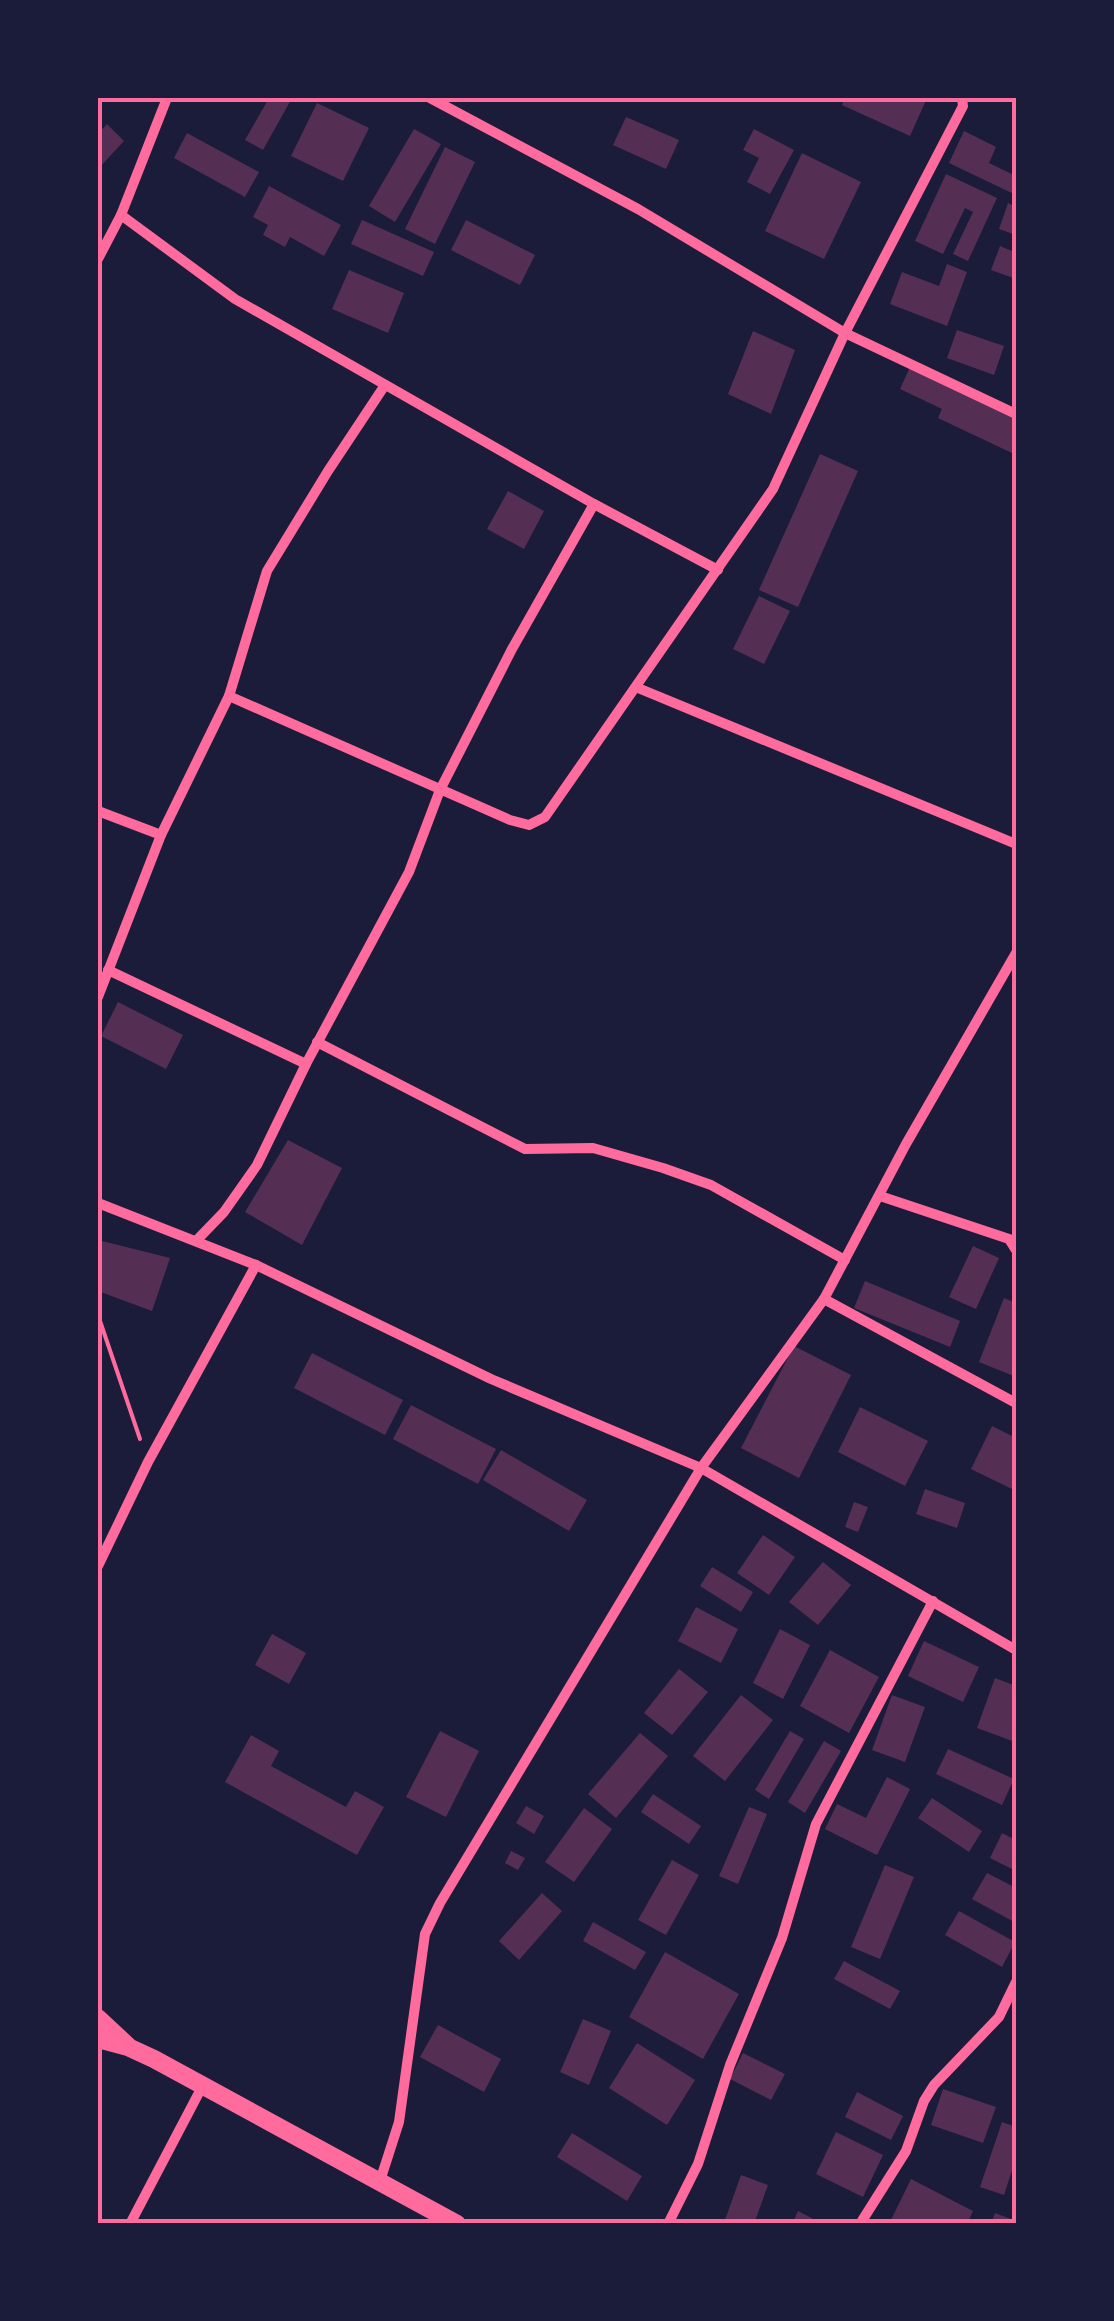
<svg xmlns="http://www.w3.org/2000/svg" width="1114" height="2321" viewBox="0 0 1114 2321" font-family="'Fira Sans Condensed',sans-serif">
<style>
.building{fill:#542f53}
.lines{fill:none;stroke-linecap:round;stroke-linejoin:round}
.path{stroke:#ff6b9d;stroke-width:4}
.minor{stroke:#ff6b9d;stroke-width:10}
.primary{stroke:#ff6b9d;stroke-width:18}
.neatline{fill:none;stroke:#ff6b9d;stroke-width:4}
</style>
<rect width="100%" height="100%" fill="#1b1b3a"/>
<g class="building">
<polygon points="269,98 292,98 263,150 245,140"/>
<polygon points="845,98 927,98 910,136 842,105"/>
<polygon points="317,103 369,128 343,181 291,156"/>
<polygon points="626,117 679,140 666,169 613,145"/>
<polygon points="107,124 124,141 98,169 98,134"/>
<polygon points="414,129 441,144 395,222 369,206"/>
<polygon points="754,129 794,150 770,194 747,182 759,158 743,150"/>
<polygon points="964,131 996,147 989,163 1016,176 1016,195 949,163"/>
<polygon points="187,133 259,172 245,197 174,158"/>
<polygon points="445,147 475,162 435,244 405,229"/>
<polygon points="802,153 861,182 824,259 765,231"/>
<polygon points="946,174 997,198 968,261 953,254 973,212 965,208 943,254 915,241"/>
<polygon points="269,186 341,225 324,256 290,237 285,247 263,235 268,225 253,217"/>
<polygon points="1008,203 1016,207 1016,235 999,229"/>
<polygon points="362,220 434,252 423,276 351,244"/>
<polygon points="466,220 535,255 520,285 451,250"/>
<polygon points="1016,241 1016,279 991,270 1000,246 1012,251"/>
<polygon points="947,264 967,272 947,326 890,304 902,272 939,286"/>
<polygon points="349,270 404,293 388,333 332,309"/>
<polygon points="957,330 1004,346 994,375 947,358"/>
<polygon points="753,331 795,350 771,414 728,394"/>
<polygon points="910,367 1016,418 1016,455 938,418 942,409 900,389"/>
<polygon points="820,454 858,471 798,607 759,590"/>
<polygon points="508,491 544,511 524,549 487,529"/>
<polygon points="759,596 790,611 764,664 733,649"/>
<polygon points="118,1002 183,1035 166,1069 101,1036"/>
<polygon points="288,1140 342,1168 302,1245 245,1212"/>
<polygon points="102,1241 170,1258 152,1311 98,1291"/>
<polygon points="973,1246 999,1258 976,1309 949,1297"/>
<polygon points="865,1281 960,1321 950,1347 854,1308"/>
<polygon points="1004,1298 1016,1303 1016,1377 979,1362"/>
<polygon points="794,1346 851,1375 799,1478 741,1448"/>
<polygon points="312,1353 403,1400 385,1435 294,1388"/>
<polygon points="411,1405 496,1449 478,1484 393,1439"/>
<polygon points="860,1407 928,1441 905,1486 838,1452"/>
<polygon points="992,1426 1016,1438 1016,1491 971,1469"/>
<polygon points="501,1450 587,1500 569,1531 483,1480"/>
<polygon points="925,1489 965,1503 957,1528 916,1514"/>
<polygon points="854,1502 868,1507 858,1532 845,1527"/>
<polygon points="763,1535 795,1557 769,1595 737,1573"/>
<polygon points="823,1562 851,1585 818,1625 789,1602"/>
<polygon points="712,1567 753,1592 741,1612 700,1586"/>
<polygon points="696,1607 738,1629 721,1663 678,1641"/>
<polygon points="780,1629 810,1645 783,1699 753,1683"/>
<polygon points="272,1634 306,1653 289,1684 255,1665"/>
<polygon points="924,1641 979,1667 963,1702 908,1676"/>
<polygon points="830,1650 879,1677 849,1733 800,1706"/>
<polygon points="679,1669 708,1692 672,1735 644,1713"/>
<polygon points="995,1678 1016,1686 1015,1742 977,1728"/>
<polygon points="741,1695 773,1720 725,1781 693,1756"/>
<polygon points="892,1695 925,1707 905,1762 872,1750"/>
<polygon points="440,1731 479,1751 446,1817 406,1797"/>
<polygon points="790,1731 804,1739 769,1799 755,1790"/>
<polygon points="640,1733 668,1756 616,1818 588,1794"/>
<polygon points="251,1735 279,1751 271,1766 346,1807 355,1791 384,1807 357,1855 225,1782"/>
<polygon points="824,1741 841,1751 805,1813 788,1802"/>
<polygon points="948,1749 1014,1779 1002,1805 936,1774"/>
<polygon points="887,1777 910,1789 877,1855 825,1829 837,1804 866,1818"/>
<polygon points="653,1794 701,1826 689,1844 641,1812"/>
<polygon points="932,1798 982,1831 969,1852 918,1818"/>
<polygon points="526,1806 544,1816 534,1834 516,1823"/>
<polygon points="749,1807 767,1814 738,1884 719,1876"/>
<polygon points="584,1808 612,1829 574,1882 545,1862"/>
<polygon points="1002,1833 1016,1840 1016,1871 990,1858"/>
<polygon points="511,1851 525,1858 518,1870 505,1863"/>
<polygon points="672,1860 699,1875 666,1935 638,1920"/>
<polygon points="885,1865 914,1877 880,1959 851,1947"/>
<polygon points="987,1873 1016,1888 1016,1923 972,1899"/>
<polygon points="542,1893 562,1911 519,1960 499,1941"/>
<polygon points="959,1911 1015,1942 1002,1967 945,1935"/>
<polygon points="593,1922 646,1952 635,1970 583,1941"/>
<polygon points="665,1952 739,1994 703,2059 629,2017"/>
<polygon points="844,1961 900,1991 890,2009 834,1979"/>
<polygon points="583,2019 611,2031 589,2085 560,2072"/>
<polygon points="438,2025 501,2059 484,2092 420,2057"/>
<polygon points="637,2043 695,2080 667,2125 609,2088"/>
<polygon points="743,2053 785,2074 771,2100 730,2079"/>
<polygon points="943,2089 996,2107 983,2143 931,2125"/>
<polygon points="857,2092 903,2116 891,2140 845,2117"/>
<polygon points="1002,2122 1016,2127 1016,2158 1004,2195 980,2187"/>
<polygon points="836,2132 883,2155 863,2197 816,2174"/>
<polygon points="572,2133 642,2176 627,2201 557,2157"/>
<polygon points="741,2175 768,2185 754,2224 725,2220"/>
<polygon points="911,2179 973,2211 967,2224 890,2222"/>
<polygon points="798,2211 823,2224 792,2224"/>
<polygon points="995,2213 1016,2221 1016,2224 991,2224"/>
</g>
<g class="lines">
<polyline class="path" points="98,1315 140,1439"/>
<g class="minor">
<polyline points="430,98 638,209 845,333 1016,414"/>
<polyline points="121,215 235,299 594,504 718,570"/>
<polyline points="98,259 121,215 167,98"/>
<polyline points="638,688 1016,844"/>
<polyline points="229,696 510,820 529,825 545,817 773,489 845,333 963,106 962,98"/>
<polyline points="98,811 161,835"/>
<polyline points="108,970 306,1064"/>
<polyline points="98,997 161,835 229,696 267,571 328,471 385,385"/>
<polyline points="317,1042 525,1149 593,1148 663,1168 711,1185 845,1260"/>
<polyline points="880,1196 1009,1239 1016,1250"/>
<polyline points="98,1203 256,1265 491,1379 701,1468 1016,1650"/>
<polyline points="196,1241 224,1212 257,1165 306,1064 409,872 440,790 512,649 594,504"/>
<polyline points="824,1299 1016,1403"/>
<polyline points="98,1566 148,1462 256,1265"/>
<polyline points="380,2181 399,2122 425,1934 440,1903 701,1468 824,1299 906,1144 1016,953"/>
<polyline points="130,2224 203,2085"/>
<polyline points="668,2224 698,2164 730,2065 782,1938 816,1824 933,1601"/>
<polyline points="860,2224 906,2151 924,2101 934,2085 999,2017 1016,1982"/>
</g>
<g class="primary">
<polyline points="98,2018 128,2046"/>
<polyline points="98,2039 128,2047 154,2059 457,2224"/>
</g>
</g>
<rect width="1114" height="2321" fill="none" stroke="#1b1b3a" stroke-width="200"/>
<rect x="100" y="100" width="914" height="2121" class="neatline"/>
</svg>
